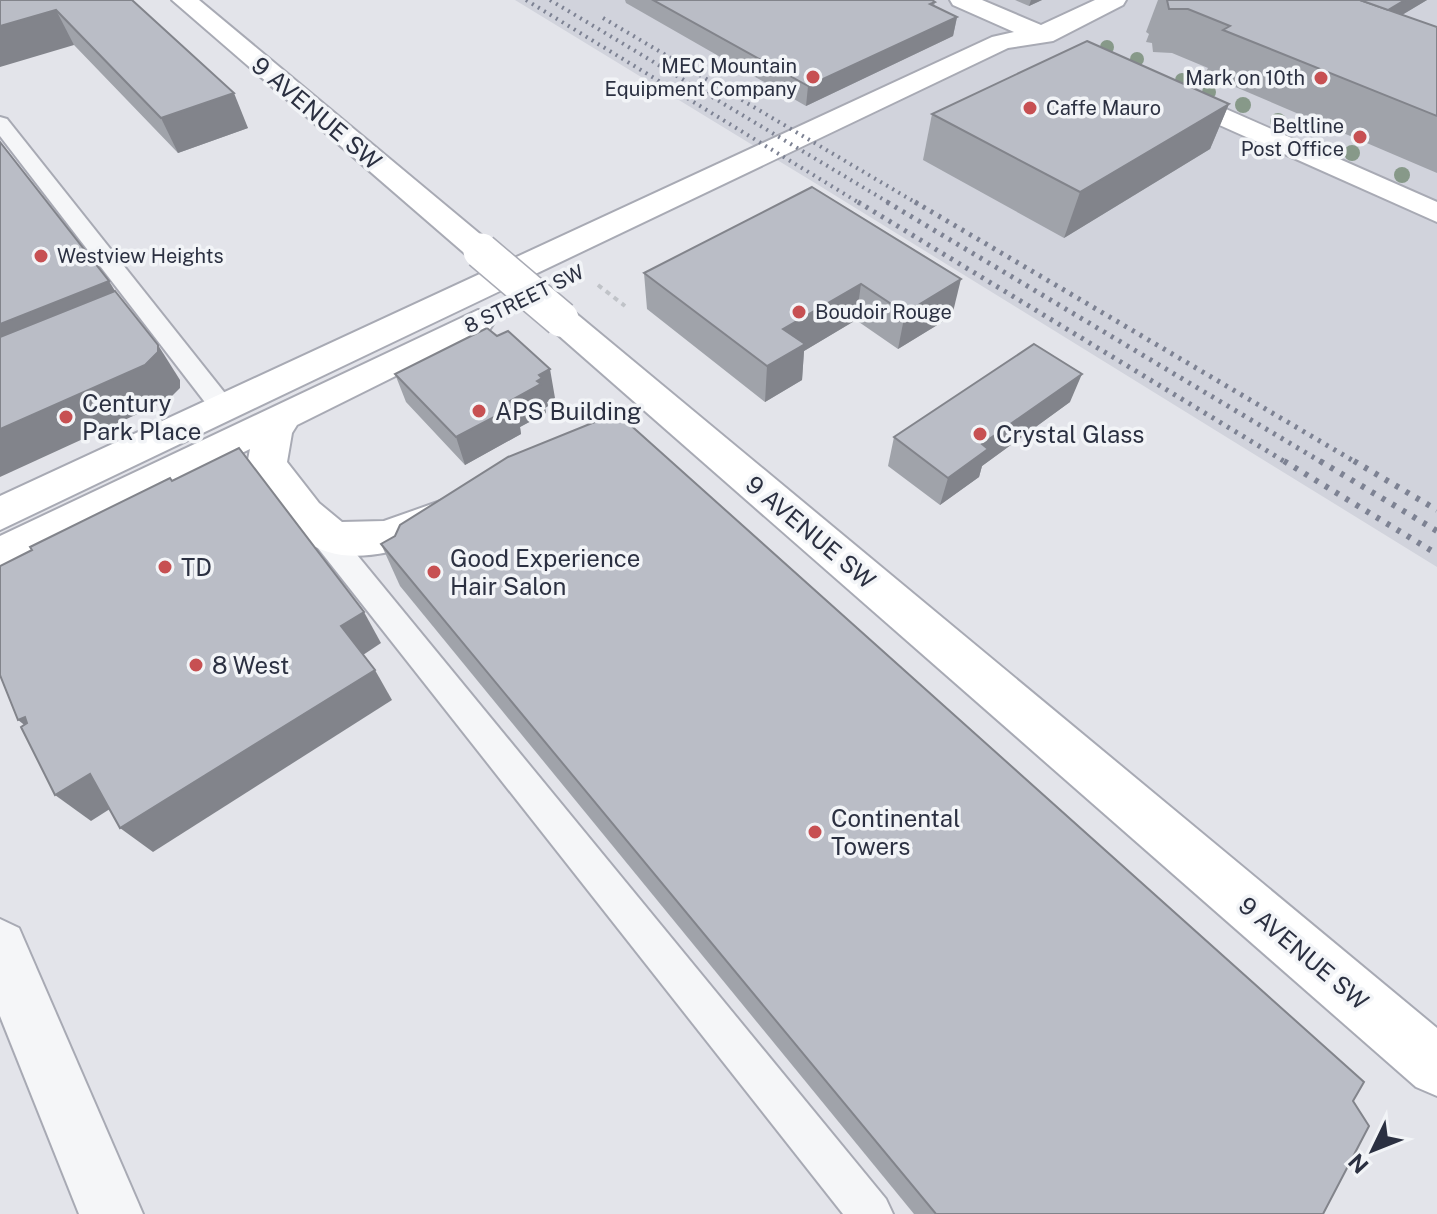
<svg xmlns="http://www.w3.org/2000/svg" width="1437" height="1214" viewBox="0 0 1437 1214" font-family="'Public Sans',sans-serif">
<style>
.built{fill:#d1d3dc}
.lines{fill:none;stroke-linecap:round;stroke-linejoin:round}
.lane-casing{stroke:#a8aab4;stroke-width:4}
.street-casing{stroke:#a8aab4;stroke-width:4}
.secondary-casing{stroke:#a8aab4;stroke-width:4}
.path{stroke:#c0c3c8;stroke-width:4;stroke-dasharray:5 5;stroke-linecap:butt}
.lane{fill:#f5f6f8;fill-rule:evenodd}
.street{fill:#f5f6f8;fill-rule:evenodd}
.secondary{fill:#fff;fill-rule:evenodd}
.rail-far2{stroke:#7d8293;stroke-width:4;stroke-dasharray:2 5;stroke-linecap:butt}
.rail-far1{stroke:#7d8293;stroke-width:5;stroke-dasharray:3 6;stroke-linecap:butt}
.rail{stroke:#7d8293;stroke-width:6;stroke-dasharray:4 8;stroke-linecap:butt}
.secondary-bridge-casing{stroke:#a8aab4;stroke-width:38;stroke-linecap:butt}
.secondary-bridge{stroke:#fff;stroke-width:35}
.tree{fill:#879989}
.wall{fill:#a0a3aa}
.shaded-wall{fill:#82848b}
.building{fill:#babdc6;stroke:#82848b;stroke-width:2}
.poi-dot{fill:#c75052;stroke:#f2f4f7;stroke-width:3}
.labels{text-anchor:middle;dominant-baseline:central;stroke-width:7;stroke-linejoin:round;paint-order:stroke}
.far-poi-label{font-size:20px;fill:#2b3041;stroke:#f2f4f7;text-anchor:end}
.far-street-label{font-size:20px;fill:#2b3041;stroke:#f2f4f7}
.street-label{font-size:24px;fill:#2b3041;stroke:#f2f4f7}
.poi-label{font-size:24px;fill:#2b3041;stroke:#f2f4f7;text-anchor:start}
</style>
<rect width="100%" height="100%" fill="#e3e4ea"/>
<polygon class="built" points="515,0 1437,0 1437,567 815,183"/>
<g class="lines">
<g class="lane-casing">
<g id="lane">
<polygon points="0,117 7,119 232,402 236,408 232,414 223,417 214,414 0,136"/>
<polygon points="320,519 330,522 886,1199 893,1214 843,1214 310,538 306,530 310,522"/>
</g>
</g>
<g class="street-casing">
<polygon id="street" points="0,919 19,928 143,1214 79,1214 0,1016"/>
</g>
<g class="secondary-casing">
<g id="secondary">
<polygon points="172,0 199,0 492,244 497,251 492,258 481,261 470,258"/>
<polygon points="950,0 982,0 1041,25 1095,0 1126,0 1123,5 1053,41 1008,48 0,530 0,496 992,37 1014,32 953,5"/>
<polygon points="1169,84 1437,202 1437,222 1159,98 1155,92 1159,86"/>
<polygon points="561,308 573,311 1437,1028 1437,1096 1416,1087 549,327 544,319 549,311"/>
<path d="M478,310L490,313L495,321L490,329L297,425L292,433L287,462L319,503L342,522L384,521L449,498L463,503L469,514C459,533 437,538 417,544C381,556 336,565 303,539C283,523 269,496 253,475L247,465L250,449L0,572V536Z"/>
</g>
</g>
<polyline class="path" points="598,285 625,306"/>
<use href="#lane" class="lane"/>
<use href="#street" class="street"/>
<use href="#secondary" class="secondary"/>
<g class="rail-far2">
<polyline points="526,0 861,204"/>
<polyline points="550,0 891,204"/>
<polyline points="603,18 918,204"/>
</g>
<g class="rail-far1">
<polyline points="858,202 1287,463"/>
<polyline points="887,202 1323,463"/>
<polyline points="915,202 1357,463"/>
</g>
<g class="rail">
<polyline points="1284,461 1437,554"/>
<polyline points="1320,461 1437,531"/>
<polyline points="1354,461 1437,510"/>
</g>
<g class="secondary-bridge-casing">
<polyline id="secondary-bridge" points="481,251 561,319"/>
</g>
<use href="#secondary-bridge" class="secondary-bridge"/>
</g>
<g class="tree">
<circle cx="1107" cy="47" r="7"/>
<circle cx="1137" cy="59" r="7"/>
<circle cx="1182" cy="80" r="7"/>
<circle cx="1209" cy="92" r="7"/>
<circle cx="1243" cy="105" r="8"/>
<circle cx="1278" cy="121" r="8"/>
<circle cx="1352" cy="153" r="8"/>
<circle cx="1402" cy="175" r="8"/>
</g>
<g class="wall">
<polygon points="0,0 132,0 248,128 178,153 74,45"/>
<polygon points="625,0 932,0 935,2 934,6 957,17 953,36 806,106 626,3"/>
<polygon points="1015,0 1042,0 1029,6"/>
<polygon points="1158,0 1427,0 1402,15 1437,27 1437,173 1205,74 1208,68 1172,53 1153,52 1152,43 1146,42 1149,34 1146,32"/>
<polygon points="1229,104 1210,149 1064,238 923,160 932,114"/>
<polygon points="812,187 952,316 898,349 856,320 804,351 802,380 765,402 647,309 644,273"/>
<polygon points="395,374 555,398 547,402 548,406 545,408 546,413 520,427 521,434 465,465 406,402"/>
<polygon points="1070,402 982,466 979,477 940,505 888,466 894,437"/>
<polygon points="381,544 1353,1101 1323,1214 914,1214 400,586"/>
</g>
<g class="shaded-wall">
<polygon points="1031,0 1042,0 1029,6"/>
<polygon points="1405,0 1427,0 1370,34 1380,14"/>
<polygon points="56,10 74,45 0,67 0,26"/>
<polygon points="957,17 953,36 806,106 808,86"/>
<polygon points="234,93 248,128 178,153 161,118"/>
<polygon points="1229,104 1210,149 1064,238 1080,192"/>
<polygon points="961,279 952,316 898,349 905,313"/>
<polygon points="109,281 137,327 0,385 0,324"/>
<polygon points="861,284 856,320 804,351 802,380 765,402 767,366 783,329"/>
<polygon points="158,345 180,380 180,388 168,400 0,477 0,429"/>
<polygon points="550,369 555,398 547,402 548,406 545,408 546,413 520,427 521,434 465,465 456,437 537,381 539,375"/>
<polygon points="1082,374 1070,402 982,466 979,477 940,505 948,478 982,444"/>
<polygon points="364,612 381,643 360,657 341,626"/>
<polygon points="375,670 392,700 153,852 120,828"/>
<polygon points="25,717 54,748 18,720"/>
<polygon points="90,774 124,800 91,821 55,795"/>
</g>
<g class="building">
<polygon points="0,0 132,0 234,93 161,118 56,10 0,26"/>
<polygon points="653,0 932,0 935,2 930,4 957,17 808,86"/>
<polygon points="1167,0 1360,0 1437,27 1437,116 1223,30 1230,26 1188,9 1169,9"/>
<polygon points="1360,0 1405,0 1388,10"/>
<polygon points="1087,41 1229,104 1080,192 932,114"/>
<polygon points="0,142 109,281 0,324"/>
<polygon points="812,187 961,279 905,313 861,284 783,329 805,344 767,366 644,273"/>
<polygon points="115,291 158,345 158,352 145,365 0,429 0,337"/>
<polygon points="487,328 497,336 508,331 550,369 539,375 542,378 537,381 541,384 510,401 515,406 456,437 395,374"/>
<polygon points="1034,344 1082,374 982,444 988,449 948,478 894,437"/>
<polygon points="617,413 1364,1082 1353,1101 1369,1126 1323,1214 936,1214 381,544 395,536 400,525 508,457"/>
<polygon points="239,448 364,612 341,626 375,670 120,828 90,774 55,795 21,727 27,723 25,717 18,720 0,675 0,566 32,550 30,547 170,478 172,481"/>
</g>
<g class="poi-dot">
<circle cx="813" cy="77" r="8"/>
<circle cx="1321" cy="78" r="8"/>
<circle cx="1030" cy="108" r="8"/>
<circle cx="1360" cy="137" r="8"/>
<circle cx="41" cy="256" r="8"/>
<circle cx="799" cy="312" r="8"/>
<circle cx="479" cy="411" r="8"/>
<circle cx="66" cy="417" r="8"/>
<circle cx="980" cy="434" r="8"/>
<circle cx="165" cy="567" r="8"/>
<circle cx="434" cy="572" r="8"/>
<circle cx="196" cy="665" r="8"/>
<circle cx="815" cy="832" r="8"/>
</g>
<g class="labels">
<g class="far-poi-label">
<text x="797" y="66">MEC Mountain<tspan x="797" dy="23">Equipment Company</tspan></text>
<text x="1305" y="78">Mark on 10th</text>
<text x="1046" y="108" text-anchor="start">Caffe Mauro</text>
<text x="1344" y="126">Beltline<tspan x="1344" dy="23">Post Office</tspan></text>
<text x="57" y="256" text-anchor="start">Westview Heights</text>
<text x="815" y="312" text-anchor="start">Boudoir Rouge</text>
</g>
<g class="far-street-label">
<text transform="translate(524 299) rotate(-26)">8 STREET SW</text>
</g>
<g class="street-label">
<text transform="translate(317 113) rotate(40)">9 AVENUE SW</text>
<text transform="translate(811 532) rotate(40)">9 AVENUE SW</text>
<text transform="translate(1304 953) rotate(40)">9 AVENUE SW</text>
</g>
<g class="poi-label">
<text x="82" y="403">Century<tspan x="82" dy="28">Park Place</tspan></text>
<text x="495" y="411">APS Building</text>
<text x="996" y="434">Crystal Glass</text>
<text x="450" y="558">Good Experience<tspan x="450" dy="28">Hair Salon</tspan></text>
<text x="181" y="567">TD</text>
<text x="212" y="665">8 West</text>
<text x="831" y="818">Continental<tspan x="831" dy="28">Towers</tspan></text>
</g>
</g>
<g transform="translate(1373 1150) rotate(227)" stroke="#f2f4f7" stroke-width="6" paint-order="stroke">
<path d="M0-6L14 30L0 20L-14 30Z" fill="#2b3041"/>
<text y="-12" font-size="22" font-weight="bold" text-anchor="middle" fill="#2b3041">N</text>
</g>
</svg>
